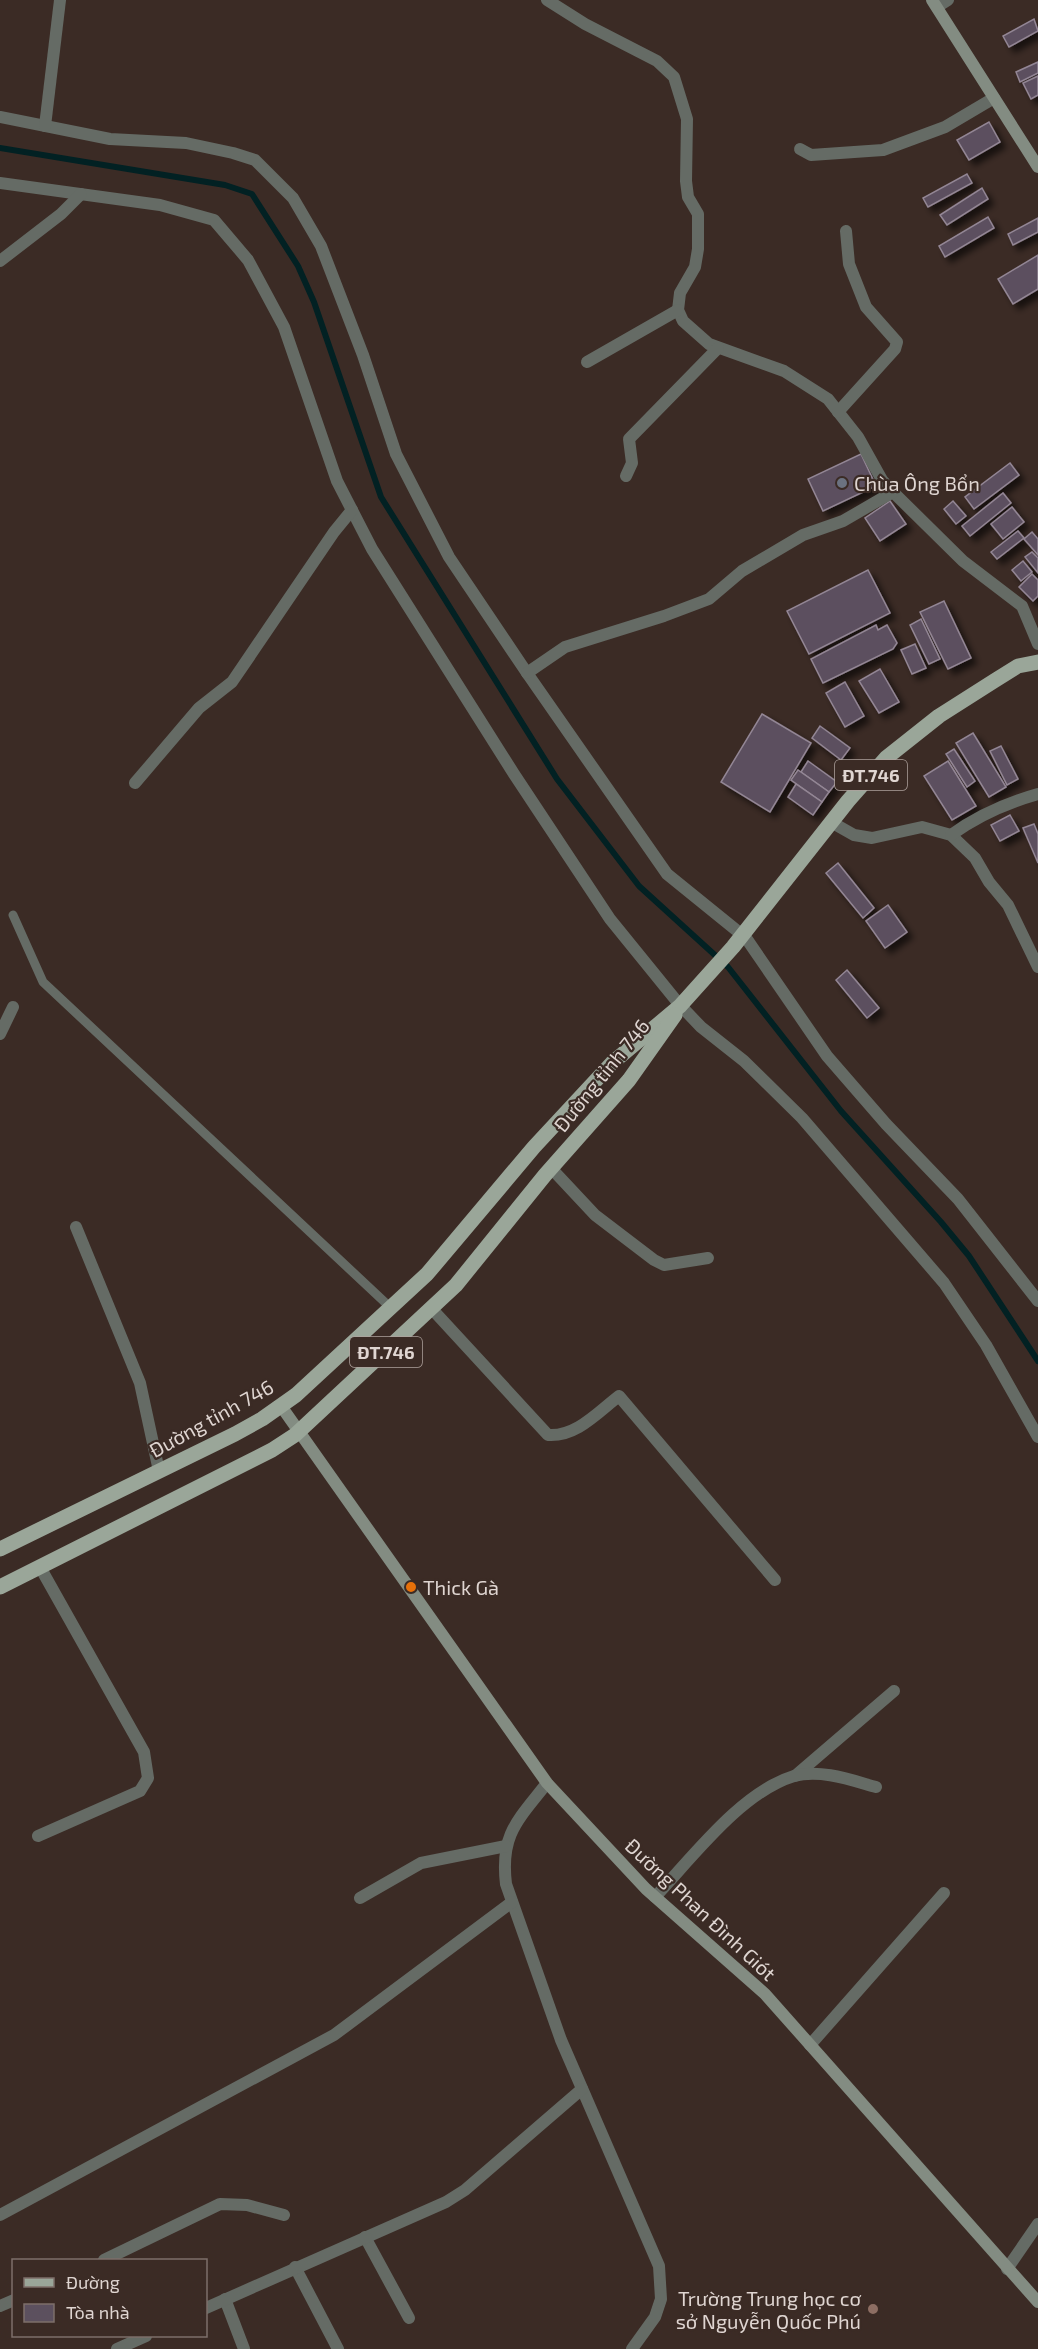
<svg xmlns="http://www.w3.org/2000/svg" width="1038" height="2349" viewBox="0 0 1038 2349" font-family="'Exo 2',sans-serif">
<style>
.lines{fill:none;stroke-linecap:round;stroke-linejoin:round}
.stream{stroke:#022123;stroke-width:6}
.building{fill:#5c505e;stroke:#938695;stroke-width:1.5;filter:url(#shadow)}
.lane{stroke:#656b65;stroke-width:9}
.street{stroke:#656b65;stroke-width:12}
.secondary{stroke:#838c82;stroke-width:12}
.primary{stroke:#9aa699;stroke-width:15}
.worship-dot{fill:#6b7280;stroke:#3b2b25;stroke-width:2}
.food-dot{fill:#e8710a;stroke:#3b2b25;stroke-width:2}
.education-dot{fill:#8d6e63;stroke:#3b2b25;stroke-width:2}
.labels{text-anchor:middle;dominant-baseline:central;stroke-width:4.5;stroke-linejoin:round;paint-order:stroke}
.shield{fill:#3b2b25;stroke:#aea29d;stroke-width:1.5}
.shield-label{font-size:18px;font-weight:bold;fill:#dfd5d1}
.poi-label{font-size:20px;fill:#dfd5d1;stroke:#3b2b25;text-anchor:start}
.street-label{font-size:20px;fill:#dfd5d1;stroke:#3b2b25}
</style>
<defs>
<filter id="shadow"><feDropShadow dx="5.5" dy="5.5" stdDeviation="3" flood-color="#0009"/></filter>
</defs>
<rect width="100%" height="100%" fill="#3b2b25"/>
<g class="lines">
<polyline class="stream" points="0,148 225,185 252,194 298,266 314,302 381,497 557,779 639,886 728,967 841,1111 941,1222 969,1256 1038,1361"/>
</g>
<g class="building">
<polygon points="1034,19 1038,31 1009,47 1003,36"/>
<polygon points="1038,62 1038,73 1020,82 1016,72"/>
<polygon points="1038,76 1038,95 1031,99 1023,83"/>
<polygon points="989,122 1000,142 969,160 957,140"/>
<polygon points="967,174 972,183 928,207 923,198"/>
<polygon points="982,188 988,199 947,225 940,215"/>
<polygon points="988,217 994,228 945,257 939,246"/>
<polygon points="1038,218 1038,232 1013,245 1008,234"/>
<polygon points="1038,255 1038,289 1013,304 998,279"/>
<polygon points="861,454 876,486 823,511 808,479"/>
<polygon points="1010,463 1019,475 974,509 965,497"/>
<polygon points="1003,493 1011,503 970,536 962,526"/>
<polygon points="890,501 906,524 880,541 865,518"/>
<polygon points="953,501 966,516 956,524 944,509"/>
<polygon points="1012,507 1024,522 1003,539 991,524"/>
<polygon points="1018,531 1024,538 997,559 991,552"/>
<polygon points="1032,532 1038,539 1038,555 1024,539"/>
<polygon points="1032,552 1038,558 1038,573 1025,557"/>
<polygon points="1023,561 1032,572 1021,581 1012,570"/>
<polygon points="868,570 890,613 809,654 787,611"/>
<polygon points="1032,574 1038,580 1038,596 1033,601 1019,587"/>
<polygon points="944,601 971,658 948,669 920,612"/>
<polygon points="921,619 940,659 929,664 910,625"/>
<polygon points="876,625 878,630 887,625 897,643 893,649 823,683 811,659"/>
<polygon points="915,644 926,668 912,674 901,650"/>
<polygon points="880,669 899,702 879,713 859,681"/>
<polygon points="845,682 864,716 845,727 826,693"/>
<polygon points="762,714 811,743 770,812 721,782"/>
<polygon points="820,726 850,748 841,760 812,738"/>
<polygon points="973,733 1006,787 989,797 956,743"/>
<polygon points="1001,746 1018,779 1007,785 990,751"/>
<polygon points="954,749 975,781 967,787 946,754"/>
<polygon points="808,761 837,782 829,792 801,772"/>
<polygon points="948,761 976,806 952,820 924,776"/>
<polygon points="798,770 829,792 822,802 791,780"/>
<polygon points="796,784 822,802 813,815 788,797"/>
<polygon points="1010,815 1019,831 1000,841 991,825"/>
<polygon points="1034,824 1038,834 1038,863 1023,828"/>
<polygon points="838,863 874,908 863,918 826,873"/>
<polygon points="888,905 907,932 885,948 866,921"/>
<polygon points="847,970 879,1008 867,1018 836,980"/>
</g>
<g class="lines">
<polyline class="lane" points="13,915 43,982 391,1308"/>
<g class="street">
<polyline points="547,0 585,24 657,61 674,77 687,119 686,181 688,197 698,214 698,249 695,267 680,293 678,310 683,321 709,344 784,371 828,399 858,437 882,480 893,492 963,561 1022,606 1038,644"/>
<polyline points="937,7 948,0"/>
<polyline points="0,117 110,139 186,143 233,153 255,160 293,198 321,246 363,355 396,454 449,557 527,673 667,874 746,938 827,1056 886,1124 958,1199 1038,1301"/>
<polyline points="45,126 60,0"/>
<polyline points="800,149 811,155 883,150 945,127 994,98"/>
<polyline points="0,183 160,205 214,220 248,260 284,327 337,481 372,549 514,774 610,919 679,1004 701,1027 744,1061 802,1118 944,1283 986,1345 1038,1437"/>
<polyline points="0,261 61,214 81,194"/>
<polyline points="587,362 678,310"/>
<polyline points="838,412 895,349 897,342 866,307 849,264 846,231"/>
<polyline points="626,476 632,463 629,439 718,348"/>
<polyline points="527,673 565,647 664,616 709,599 742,571 803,535 843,521 893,492"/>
<polyline points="135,783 199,708 232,682 334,532 352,510"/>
<polyline points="831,822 854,835 872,838 922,827 951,835 975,858 989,882 1008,905 1038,967"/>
<path d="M951,835C977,816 1006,803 1038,794"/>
<polyline points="0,1034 13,1007"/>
<polyline points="551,1168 595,1215 654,1260 664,1265 708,1258"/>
<polyline points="76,1227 140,1383 159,1471"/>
<path d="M432,1309L548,1435C576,1437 597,1413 619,1396L775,1580"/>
<polyline points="795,1776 894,1691"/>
<path d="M547,1783C518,1820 500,1834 506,1884L561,2040L659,2266L661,2299L655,2317L632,2349"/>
<polyline points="38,1836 140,1791 148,1778 144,1752 40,1567"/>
<path d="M655,1897C692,1858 741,1792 794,1776C821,1769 851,1780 876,1787"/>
<polyline points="360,1898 421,1863 506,1846"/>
<polyline points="810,2045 944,1893"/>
<polyline points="0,2215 334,2035 512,1902"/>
<polyline points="365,2237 409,2318"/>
<polyline points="104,2260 220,2204 247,2205 284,2215"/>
<polyline points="295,2267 338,2349"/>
<polyline points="1007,2269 1038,2224"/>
<polyline points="225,2299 244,2349"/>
<polyline points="0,2306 14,2300"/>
<polyline points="206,2308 446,2202 465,2190 582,2089"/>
<polyline points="117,2349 146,2336"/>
</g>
<g class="secondary">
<polyline points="932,0 1038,167"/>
<polyline points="281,1406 547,1783 646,1889 765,1994 1038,2302"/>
</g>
<g class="primary">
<polyline points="0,1549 235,1434 262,1419 296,1395 427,1274 534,1147 612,1063 680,1006 733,947 848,801 886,758 939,716 994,681 1018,666 1038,662"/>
<polyline points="0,1587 272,1450 295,1435 456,1285 545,1175 629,1080 675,1015"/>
</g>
</g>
<circle class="worship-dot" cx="842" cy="483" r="6"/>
<circle class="food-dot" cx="411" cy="1587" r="6"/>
<circle class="education-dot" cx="873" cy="2309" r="6"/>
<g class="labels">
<g class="shield">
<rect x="835" y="760" width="72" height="30" rx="4.5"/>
<rect x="350" y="1337" width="72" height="30" rx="4.5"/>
</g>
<g class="shield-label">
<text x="871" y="775">ĐT.746</text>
<text x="386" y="1352">ĐT.746</text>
</g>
<g class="poi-label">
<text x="854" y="483">Chùa Ông Bổn</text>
<text x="423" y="1587">Thick Gà</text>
<text x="861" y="2298" text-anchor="end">Trường Trung học cơ<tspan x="861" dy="23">sở Nguyễn Quốc Phú</tspan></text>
</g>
<g class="street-label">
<text transform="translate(601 1075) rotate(-51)">Đường tỉnh 746</text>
<text transform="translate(211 1418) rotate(-29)">Đường tỉnh 746</text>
<text transform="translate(701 1909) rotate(43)">Đường Phan Đình Giót</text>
</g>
</g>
<rect x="12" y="2259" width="195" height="78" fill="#3b2b25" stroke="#7d6f6a" stroke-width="1.5"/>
<rect x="24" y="2278" width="30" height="9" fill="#9aa699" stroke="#7d6f6a" stroke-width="1.5"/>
<text x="66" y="2289" font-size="18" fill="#dfd5d1">Đường</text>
<rect x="24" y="2304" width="30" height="18" fill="#5c505e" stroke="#7d6f6a" stroke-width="1.5"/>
<text x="66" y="2319" font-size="18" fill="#dfd5d1">Tòa nhà</text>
</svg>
